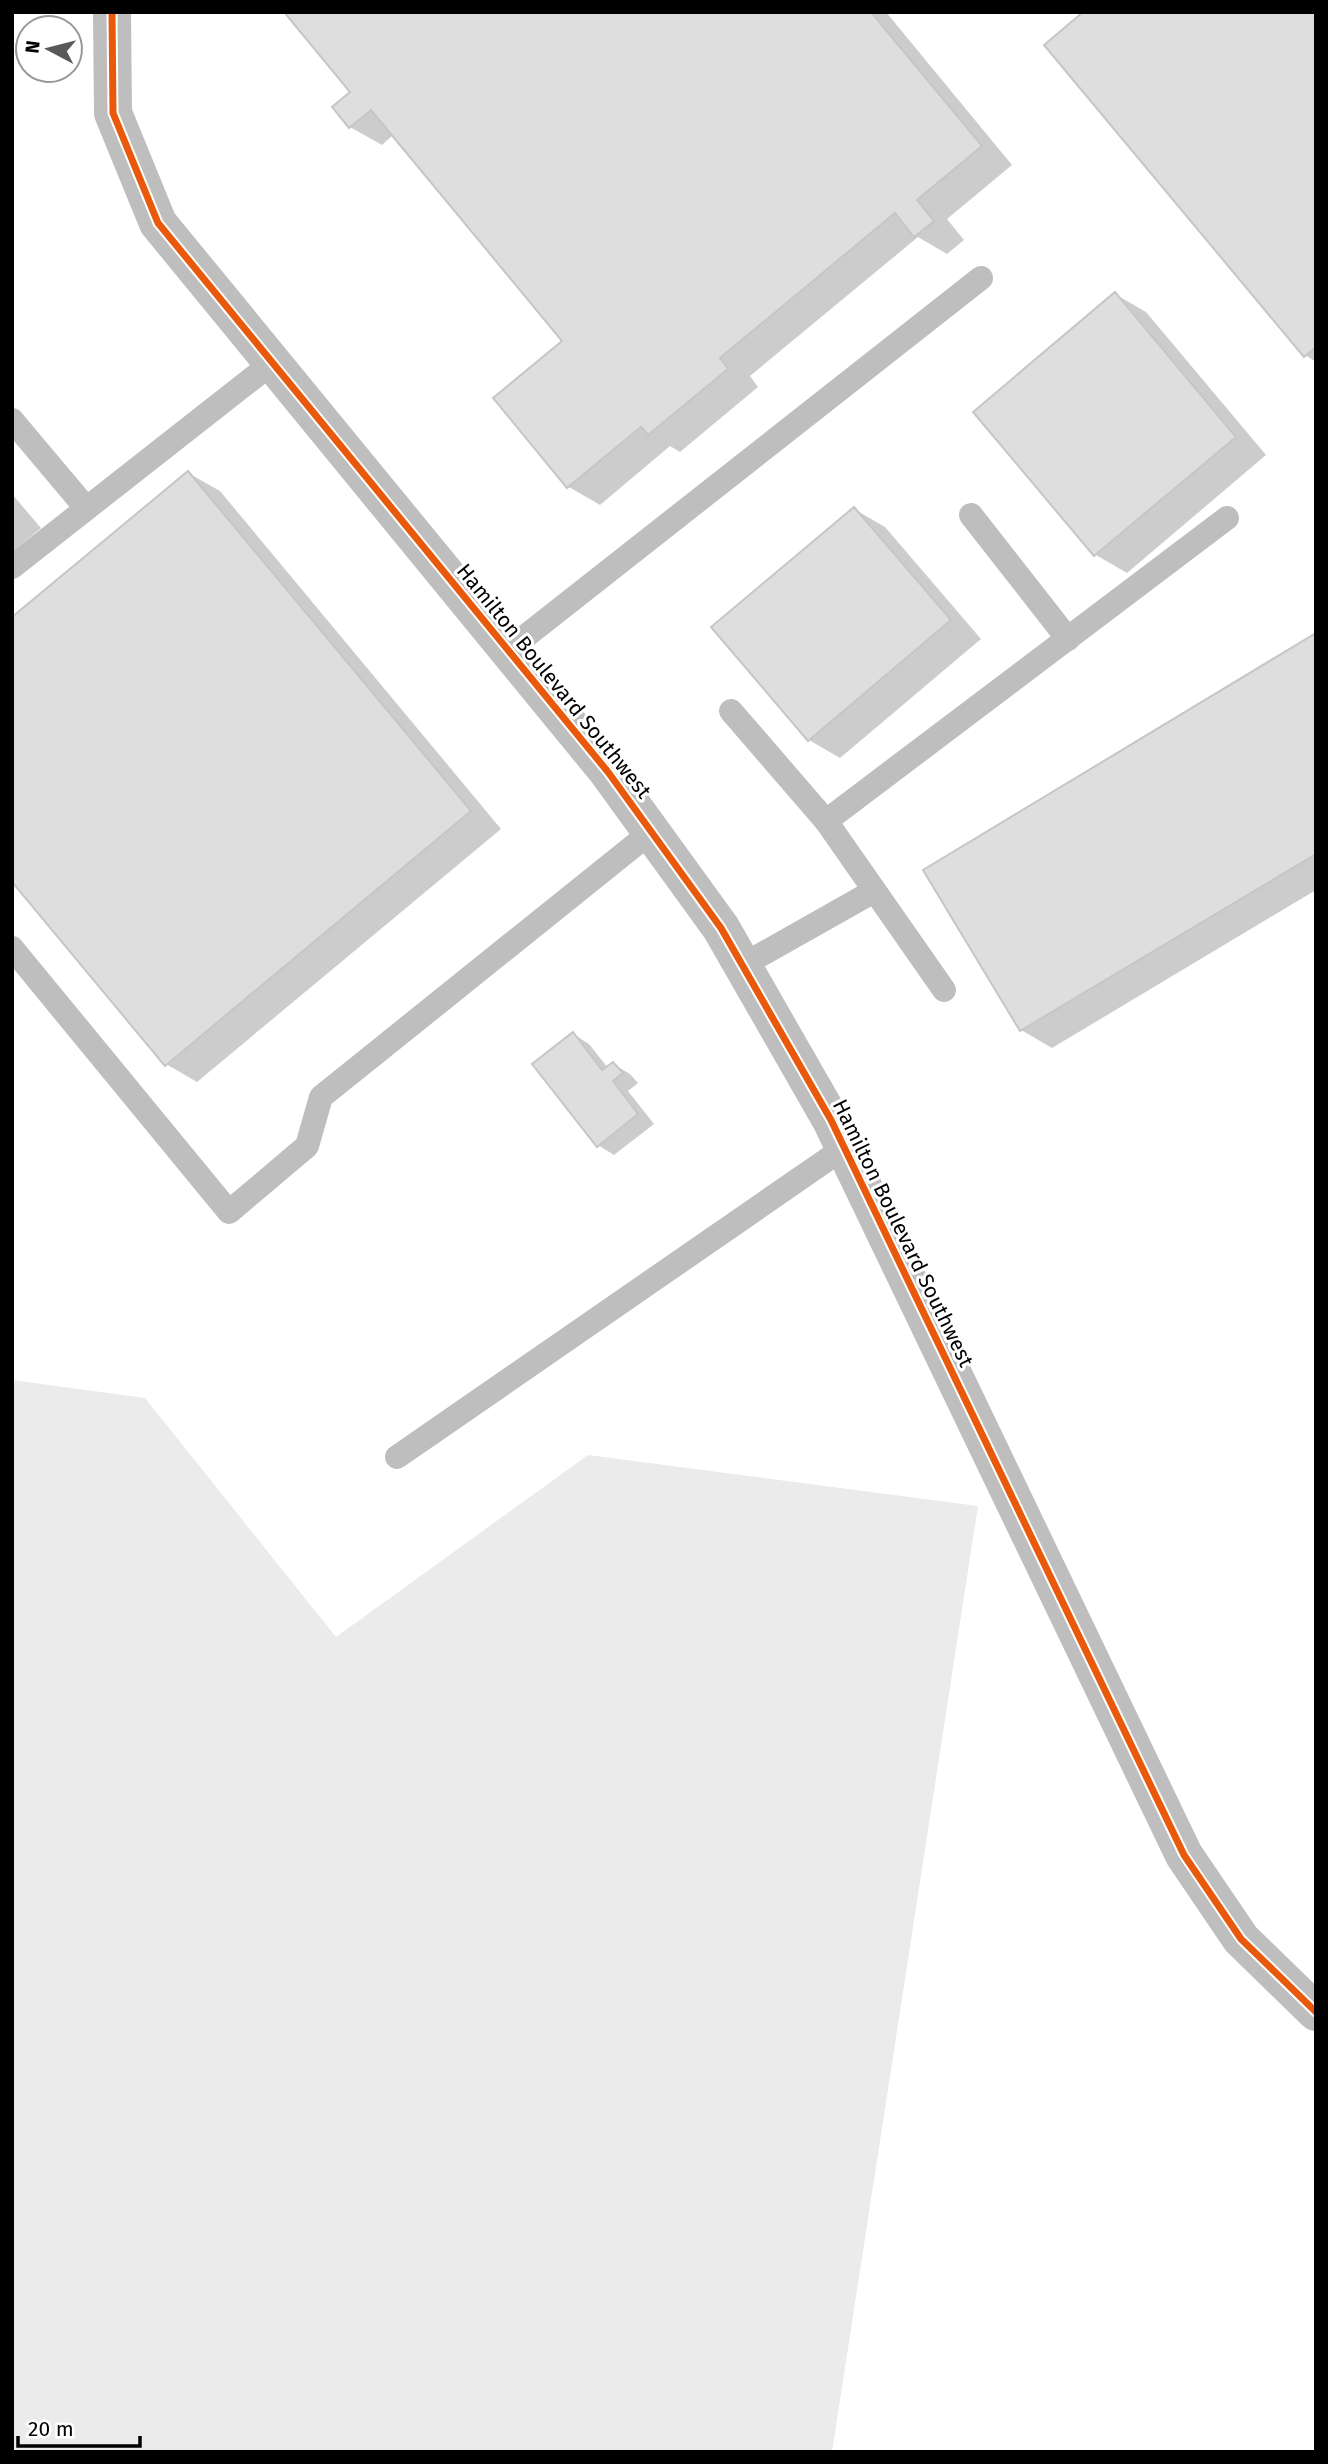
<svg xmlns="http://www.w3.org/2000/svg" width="1328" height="2464" viewBox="0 0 1328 2464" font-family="'Fira Sans',sans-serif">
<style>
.green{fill:#ebebeb}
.shadow{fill:#0003}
.building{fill:#dedede;stroke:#c6c6c6;stroke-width:2}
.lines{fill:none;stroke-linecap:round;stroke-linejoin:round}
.lane{stroke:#bebebe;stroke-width:24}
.street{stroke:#bebebe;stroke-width:38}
.cycleway-casing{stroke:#fff;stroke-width:11}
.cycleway{stroke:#e8590c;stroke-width:7}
.labels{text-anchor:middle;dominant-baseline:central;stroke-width:6;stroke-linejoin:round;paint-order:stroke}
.street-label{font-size:21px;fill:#000;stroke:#fff}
</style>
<rect width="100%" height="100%" fill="#fff"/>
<polygon class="green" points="12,1380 145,1398 336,1637 588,1455 978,1506 832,2452 12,2452"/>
<g class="shadow">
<polygon points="286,12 886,12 1012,165 947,219 964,240 947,254 918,237 750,376 758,387 680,452 670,446 600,505 569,487 495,398 564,341 393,135 382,145 350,127 353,93"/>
<polygon points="1316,12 1316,362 1305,355"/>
<polygon points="1115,294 1146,312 1266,455 1127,573 1096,555 975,412"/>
<polygon points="188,473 220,491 501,829 197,1082 166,1064"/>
<polygon points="12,494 41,528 12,552"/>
<polygon points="854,509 885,527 981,639 840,758 809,740"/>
<polygon points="1316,635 1316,890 1052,1048 1021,1030"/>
<polygon points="573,1034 589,1044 608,1068 613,1064 630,1074 638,1083 628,1091 654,1124 614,1155 598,1145"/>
</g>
<g class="building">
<polygon points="284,12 871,12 982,146 917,200 934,221 914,237 895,213 720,358 728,369 648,435 641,427 567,488 493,398 562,341 371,110 349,128 332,107 350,92"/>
<polygon points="1083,12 1316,12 1316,347 1304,357 1044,45"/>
<polygon points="1115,292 1236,437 1094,556 973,412"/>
<polygon points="188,471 471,811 165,1066 12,882 12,617"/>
<polygon points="854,507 951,620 808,741 711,627"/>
<polygon points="1316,633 1316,854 1020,1031 923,870"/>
<polygon points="573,1032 602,1070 613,1062 623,1073 613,1081 638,1114 597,1147 532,1064"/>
</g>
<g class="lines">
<g class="lane">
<polyline points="12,420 86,508"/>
<polyline points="971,515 1068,639"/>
<polyline points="12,567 272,363"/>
<polyline points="508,650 981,278"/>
<polyline points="731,711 826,821 944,990"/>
<polyline points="826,821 1227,518"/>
<polyline points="12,948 229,1212 307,1146 321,1097 651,832"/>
<polyline points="743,965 874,891"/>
<polyline points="397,1457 844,1148"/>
</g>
<polyline class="street" points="112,12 113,113 158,223 608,772 721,928 831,1120 1184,1855 1241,1939 1316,2012"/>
<g class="cycleway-casing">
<polyline id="cycleway" points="112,12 113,113 158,223 608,772 721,928 831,1120 1184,1855 1241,1939 1316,2012"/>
</g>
<use href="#cycleway" class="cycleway"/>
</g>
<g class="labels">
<g class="street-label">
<text transform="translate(554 681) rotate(51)">Hamilton Boulevard Southwest</text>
<text transform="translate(903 1233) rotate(64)">Hamilton Boulevard Southwest</text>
</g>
</g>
<rect width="1328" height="2464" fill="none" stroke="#000000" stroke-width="28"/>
<g transform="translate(49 49) rotate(277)"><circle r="33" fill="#ffffff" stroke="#999999" stroke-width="2"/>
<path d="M0-5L12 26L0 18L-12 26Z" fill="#595959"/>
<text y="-10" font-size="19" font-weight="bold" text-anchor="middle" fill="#000000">N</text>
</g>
<path d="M18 2436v10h122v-10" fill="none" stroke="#000000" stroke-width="3.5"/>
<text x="28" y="2436" font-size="21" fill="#000000" stroke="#ffffff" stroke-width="5" paint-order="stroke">20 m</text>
</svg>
